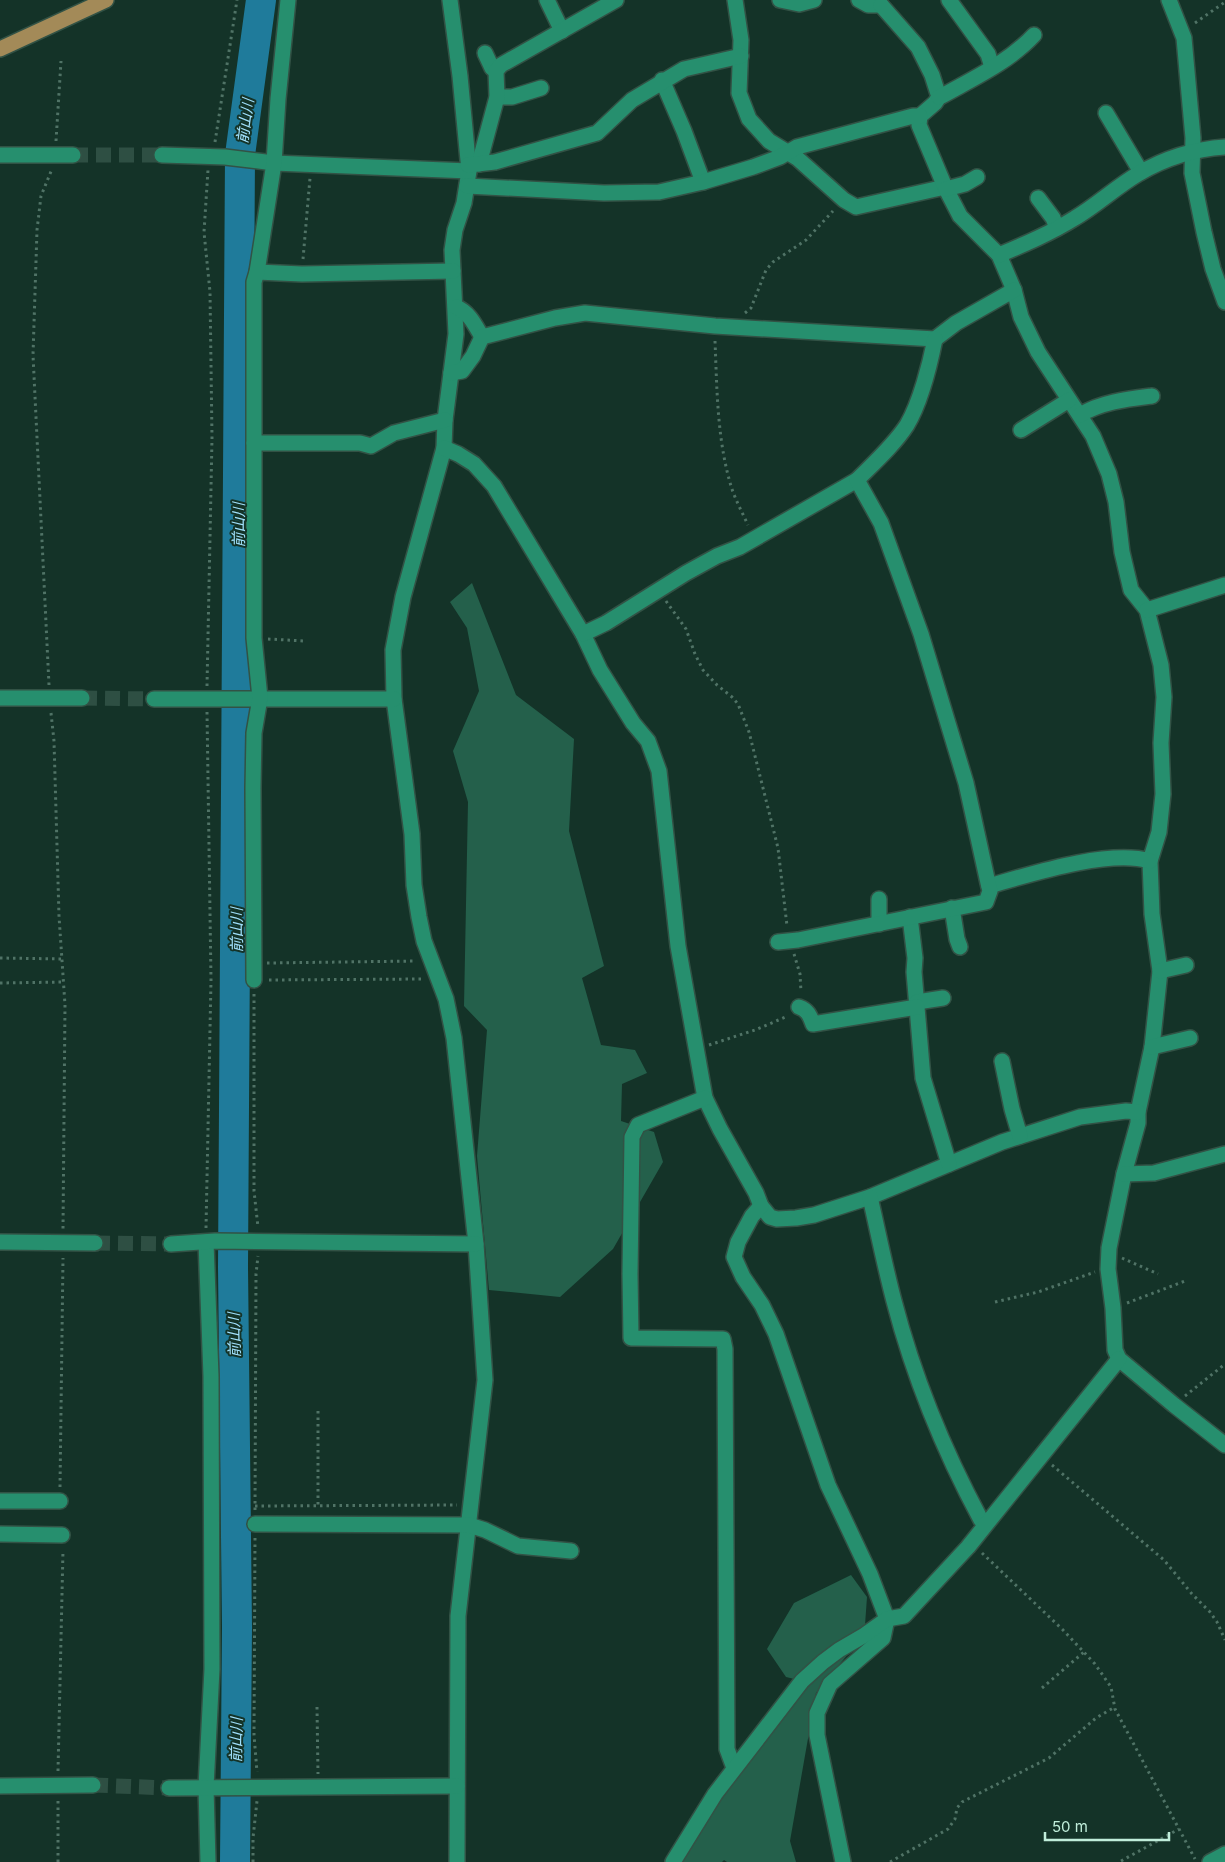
<svg xmlns="http://www.w3.org/2000/svg" width="1225" height="1862" viewBox="0 0 1225 1862" font-family="Inter,'Noto Sans JP',sans-serif">
<style>
.green{fill:#24604b}
.lines{fill:none;stroke-linecap:round;stroke-linejoin:round}
.river{stroke:#1f7b9b;stroke-width:30}
.minor-tunnel{stroke:#2e4f43;stroke-width:15;stroke-dasharray:15 8;stroke-linecap:butt}
.minor-casing{stroke:#325245;stroke-width:18}
.major-casing{stroke:#325245;stroke-width:18}
.path{stroke:#507366;stroke-width:3;stroke-dasharray:2.5 4;stroke-linecap:butt}
.minor{stroke:#268f6e;stroke-width:15}
.major{stroke:#a38a58;stroke-width:15}
.labels{text-anchor:middle;dominant-baseline:central;stroke-width:4;stroke-linejoin:round;paint-order:stroke}
.water-label{font-size:15px;font-style:italic;fill:#a2e2fe;stroke:#143328}
</style>
<rect width="100%" height="100%" fill="#143328"/>
<g class="green">
<polygon points="472,583 516,695 574,739 569,831 604,966 582,978 601,1045 635,1050 647,1073 622,1084 621,1121 654,1132 663,1162 613,1249 560,1297 489,1290 477,1156 487,1030 464,1006 468,802 453,751 479,691 467,628 450,602"/>
<polygon points="851,1575 867,1597 865,1625 849,1636 848,1654 816,1693 790,1841 796,1862 727,1862 724,1860 722,1862 679,1862 720,1794 807,1682 786,1677 767,1649 794,1603"/>
</g>
<g class="lines">
<polyline class="river" points="235,1862 237,1627 233,1267 240,155 261,0"/>
<g class="minor-tunnel">
<polyline points="73,155 162,155"/>
<polyline points="82,698 154,699"/>
<polyline points="95,1243 171,1244"/>
<polyline points="93,1785 169,1788"/>
</g>
<g class="minor-casing">
<g id="minor">
<polyline points="450,0 460,76 469,171 464,203 455,230 452,250 456,334 445,420 444,448 403,597 393,650 394,699 412,834 414,885 419,917 424,941 446,999 454,1038 476,1244 485,1380 458,1616 457,1862"/>
<polyline points="547,0 562,31"/>
<polyline points="735,0 741,40 739,93 749,119 769,141 797,158 844,200 856,207 945,187"/>
<polyline points="780,0 799,4 814,0"/>
<polyline points="859,0 868,5 881,5"/>
<polyline points="949,0 988,54 992,67"/>
<polyline points="1169,0 1184,38 1193,138 1192,173 1204,232 1213,269 1225,302"/>
<polyline points="881,5 918,47 932,75 939,97 935,103 920,116 919,125 945,187 960,216 999,255 1014,290 1021,317 1038,352 1093,436 1109,474 1116,502 1122,552 1131,590 1147,610 1161,665 1164,697 1161,743 1163,794 1159,832 1150,861 1152,914 1160,971 1152,1047 1138,1112 1138,1123 1124,1174 1109,1248 1108,1269 1113,1308 1115,1350 1119,1359 1174,1405 1225,1445"/>
<polyline points="485,53 492,68 496,71"/>
<polyline points="662,80 684,131 703,182"/>
<polyline points="497,97 512,97 541,88"/>
<path d="M939,97L942,96C974,78 1009,62 1034,35"/>
<polyline points="1106,113 1141,172"/>
<polyline points="0,155 73,155"/>
<polyline points="162,155 225,157 274,163 469,171"/>
<polyline points="479,164 497,97 496,71 501,65 616,0"/>
<polyline points="468,165 495,162 597,133 632,100 684,69 741,56"/>
<polyline points="467,186 604,193 659,192 703,182 753,167 780,157 797,147 913,116 920,116"/>
<polyline points="946,189 965,184 977,177"/>
<polyline points="1038,198 1053,218 1057,228"/>
<path d="M999,255C1025,244 1051,233 1075,218C1097,205 1116,187 1138,174C1165,158 1194,149 1225,147"/>
<polyline points="257,272 302,274 453,271"/>
<path d="M456,307C469,312 475,325 482,337"/>
<polyline points="451,373 462,371 473,356 482,337 555,318 585,313 715,326 935,339 956,323 1014,290"/>
<path d="M1080,415C1101,402 1128,399 1152,396"/>
<polyline points="1021,430 1069,400"/>
<polyline points="254,443 360,443 371,446 394,433 445,420"/>
<polyline points="444,448 458,454 474,464 494,486 583,634 600,670 633,723 648,741 659,771 678,946 705,1098 720,1129 756,1193 761,1206 770,1217 777,1219 796,1218 814,1215 870,1197 1002,1142 1080,1117 1126,1111 1138,1112"/>
<polyline points="1147,610 1225,585"/>
<polyline points="583,634 606,623 686,573 717,556 740,547 857,480"/>
<polyline points="0,698 82,698"/>
<polyline points="154,699 394,699"/>
<path d="M989,886C1031,874 1108,849 1150,861"/>
<polyline points="952,908 957,939 960,947"/>
<polyline points="910,917 915,958 914,972 923,1078 949,1164"/>
<polyline points="879,924 879,899"/>
<path d="M778,942L798,940L986,902L990,891L988,883L966,783L921,634L881,523L857,480C874,463 894,445 907,425C920,403 930,364 935,339"/>
<polyline points="1160,971 1186,965"/>
<polyline points="254,980 253,788 254,733 260,698 254,638 254,282 257,272 274,163 278,99 288,0"/>
<polyline points="917,1002 943,998"/>
<path d="M799,1007C808,1010 810,1016 813,1024L917,1007"/>
<polyline points="1152,1047 1190,1038"/>
<polyline points="1002,1061 1012,1109 1020,1136"/>
<polyline points="705,1098 638,1125 632,1137 630,1274 631,1338 723,1339 725,1349 727,1749 734,1768"/>
<polyline points="1124,1174 1154,1173 1225,1154"/>
<path d="M870,1197C878,1232 885,1267 894,1301C914,1378 944,1451 981,1520L986,1523"/>
<polyline points="761,1206 752,1216 738,1242 734,1257 743,1277 762,1305 776,1334 828,1485 870,1574 887,1619 883,1638 830,1684 817,1713 817,1735 843,1862"/>
<polyline points="0,1242 95,1243"/>
<polyline points="206,1242 211,1376 212,1669 206,1787 208,1862"/>
<polyline points="171,1244 215,1241 476,1244"/>
<polyline points="0,1501 60,1501"/>
<polyline points="255,1524 469,1525 485,1530 518,1546 571,1551"/>
<polyline points="0,1534 62,1535"/>
<polyline points="0,1786 93,1785"/>
<polyline points="169,1788 457,1786"/>
<polyline points="673,1862 715,1794 802,1681 823,1662 839,1650 863,1636 887,1619 904,1616 968,1547 1119,1359"/>
<polyline points="1210,1862 1225,1854"/>
</g>
</g>
<g class="major-casing">
<polyline id="major" points="0,49 106,0"/>
</g>
<g class="path">
<polyline points="1195,23 1225,2"/>
<polyline points="56,141 61,61"/>
<polyline points="215,142 237,0"/>
<polyline points="303,259 310,178"/>
<polyline points="745,313 751,308 766,270 773,262 806,240 833,211"/>
<path d="M715,341C717,389 717,439 731,486C735,499 742,512 748,525"/>
<polyline points="666,601 686,629 695,654 703,670 717,685 732,697 738,704 749,732 778,848 787,926"/>
<polyline points="268,639 305,641"/>
<polyline points="49,685 33,355 37,230 41,196 52,169"/>
<polyline points="207,686 212,438 210,292 204,232 208,170"/>
<polyline points="51,713 54,741 59,916 65,1005 63,1229"/>
<polyline points="794,954 800,974 801,992"/>
<polyline points="0,958 63,959"/>
<polyline points="267,963 416,961"/>
<polyline points="269,980 423,979"/>
<polyline points="0,983 64,982"/>
<polyline points="254,994 254,1191 258,1227"/>
<polyline points="709,1045 755,1030 788,1016"/>
<polyline points="206,1228 211,980 207,712"/>
<polyline points="1122,1258 1158,1274"/>
<polyline points="995,1302 1038,1292 1095,1272"/>
<polyline points="1127,1303 1185,1281"/>
<polyline points="1185,1396 1225,1364"/>
<polyline points="318,1411 318,1506"/>
<polyline points="1052,1465 1164,1560 1192,1594 1210,1612 1217,1622 1225,1640"/>
<polyline points="60,1487 63,1258"/>
<polyline points="255,1506 457,1505"/>
<polyline points="255,1510 256,1274 258,1256"/>
<polyline points="255,1538 254,1735 257,1772"/>
<polyline points="982,1553 1063,1630 1095,1664 1111,1687 1115,1709 1195,1859"/>
<polyline points="1042,1688 1084,1652"/>
<polyline points="317,1707 318,1774"/>
<polyline points="58,1771 63,1550"/>
<polyline points="1121,1861 1179,1829"/>
<polyline points="58,1862 58,1800"/>
<polyline points="253,1862 253,1838 257,1801"/>
<polyline points="890,1862 948,1829 955,1819 957,1808 962,1802 1049,1758 1096,1718 1115,1707"/>
</g>
<use href="#minor" class="minor"/>
<use href="#major" class="major"/>
</g>
<g class="labels">
<g class="water-label">
<text transform="translate(245 121) rotate(-82)">前山川</text>
<text transform="translate(238 525) rotate(-90)">前山川</text>
<text transform="translate(236 930) rotate(-90)">前山川</text>
<text transform="translate(234 1335) rotate(-91)">前山川</text>
<text transform="translate(236 1740) rotate(-89)">前山川</text>
</g>
</g>
<path d="M1045 1832v8h124v-8" fill="none" stroke="#c0edda" stroke-width="2.5"/>
<text x="1052" y="1832" font-size="15" fill="#c0edda" stroke="#143328" stroke-width="4" paint-order="stroke">50 m</text>
</svg>
